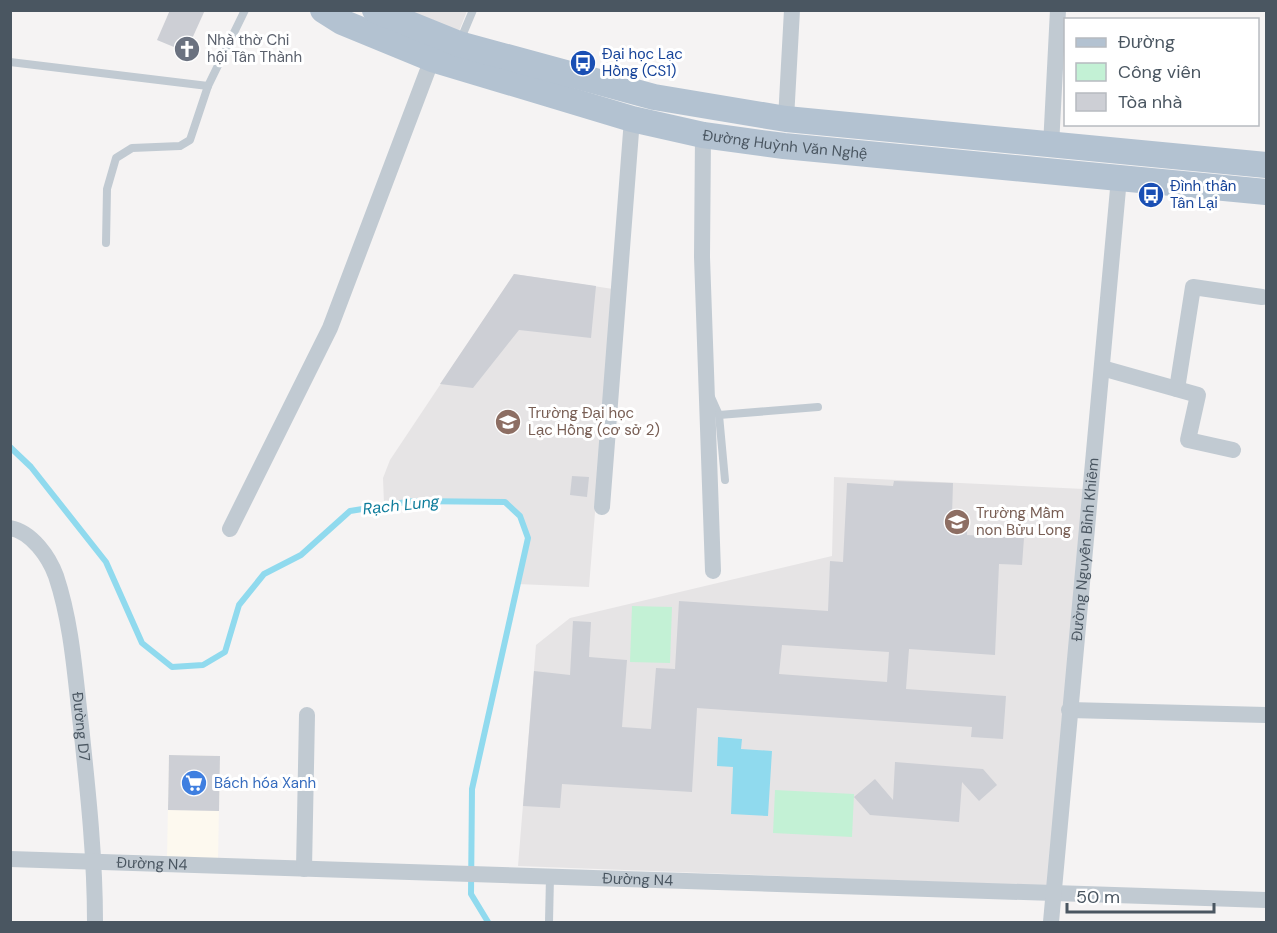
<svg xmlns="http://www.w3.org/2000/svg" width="1277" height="933" viewBox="0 0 1277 933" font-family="'DM Sans',sans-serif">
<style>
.commercial{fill:#fdf9ef}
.education{fill:#e6e4e5}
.green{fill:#c3f1d5}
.water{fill:#90daee}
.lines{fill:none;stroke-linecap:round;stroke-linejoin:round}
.stream{stroke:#90daee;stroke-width:6}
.building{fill:#cdcfd5;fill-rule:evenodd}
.service{stroke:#c1cad2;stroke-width:8}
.minor{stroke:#c1cad2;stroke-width:16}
.primary{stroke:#b3c2d1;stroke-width:26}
.labels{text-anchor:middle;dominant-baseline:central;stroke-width:6;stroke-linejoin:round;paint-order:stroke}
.worship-label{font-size:15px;fill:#5b616d;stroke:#fff;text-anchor:start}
.transit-label{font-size:15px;fill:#164399;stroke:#fff;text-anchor:start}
.street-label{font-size:15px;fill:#4a5661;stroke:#fff}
.education-label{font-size:15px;fill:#785e54;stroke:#fff;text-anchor:start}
.shop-label{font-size:15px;fill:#366cbe;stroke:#fff;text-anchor:start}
.water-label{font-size:16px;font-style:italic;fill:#0c7c9b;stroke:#fff}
</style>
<rect width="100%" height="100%" fill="#f5f3f3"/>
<polygon class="commercial" points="169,755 220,756 218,859 167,858"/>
<g class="education">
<polygon points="406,11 467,11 459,31"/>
<polygon points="514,274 613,289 589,587 517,584 528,538 520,516 506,502 413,501 384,504 383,478 390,460"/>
<polygon points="834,477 1084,489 1048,886 518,866 536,645 570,618 832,556"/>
</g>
<g class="green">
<polygon points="632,606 672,607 670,663 630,662"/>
<polygon points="775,790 854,794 852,837 773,833"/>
</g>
<polygon class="water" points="718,737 742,739 741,749 772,751 768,816 731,814 733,767 717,766"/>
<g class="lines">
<polyline class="stream" points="10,447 31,467 106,562 142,643 172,667 203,665 225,652 239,605 264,574 301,555 350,511 413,501 505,502 520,516 528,538 472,789 471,894 488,922"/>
</g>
<g class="building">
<polygon points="170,10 205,10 186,52 157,40"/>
<polygon points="514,274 596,286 591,338 519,330 473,388 440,384"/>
<polygon points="572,476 589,477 587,497 570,495"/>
<path d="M894,481L953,483L952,515L968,516L967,535L1024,538L1022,565L999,564L995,655L909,649L906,689L1006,696L1003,739L971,737L972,727L697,708L692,792L562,784L560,808L523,806L534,671L570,675L573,621L591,622L589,657L627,660L622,727L651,729L656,668L675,669L679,601L828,611L830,561L843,562L847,483L893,486ZM782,645L889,652L887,682L779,674Z"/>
<polygon points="169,755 220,756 219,811 168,810"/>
<polygon points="895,762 983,769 997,785 979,801 962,782 959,822 870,815 854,797 875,779 893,800"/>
</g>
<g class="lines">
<g class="service">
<polyline points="460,41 473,10"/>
<polyline points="10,62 208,86"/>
<polyline points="106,243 107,189 116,158 132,148 180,146 190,140 208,86 245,10"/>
<polyline points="711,397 719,415 725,480"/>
<polyline points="719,415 818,407"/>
<polyline points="549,922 550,877"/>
</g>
<g class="minor">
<polyline points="786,119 792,10"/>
<polyline points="703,135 702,257 713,571"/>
<polyline points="1051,146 1058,10"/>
<polyline points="1102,368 1198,395 1188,440 1233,450"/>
<polyline points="1177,389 1193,287 1262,297"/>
<polyline points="602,507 632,119"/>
<path id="s1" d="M10,528C32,532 49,557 56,576C72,624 75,676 81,726C88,792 95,856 95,922"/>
<polyline points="230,529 330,328 432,59"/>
<polyline points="1069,710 1266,715"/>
<path id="s2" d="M10,859L1266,900"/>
<polyline points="304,869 307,715"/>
<path id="s3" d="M1051,922L1119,178"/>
</g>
<g class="primary">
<path id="s4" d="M323,10L342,22L432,59L632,119L703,135L784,146L1266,192"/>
<polyline points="375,10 459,44 654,97 786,119 1266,165"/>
</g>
</g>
<defs>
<g id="church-disc" transform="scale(1.35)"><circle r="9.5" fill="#6b7280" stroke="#fff"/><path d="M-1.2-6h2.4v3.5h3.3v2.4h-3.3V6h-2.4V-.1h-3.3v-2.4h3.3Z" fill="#fff"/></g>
<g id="bus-disc" transform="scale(1.35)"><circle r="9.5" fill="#1a4fb4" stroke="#fff"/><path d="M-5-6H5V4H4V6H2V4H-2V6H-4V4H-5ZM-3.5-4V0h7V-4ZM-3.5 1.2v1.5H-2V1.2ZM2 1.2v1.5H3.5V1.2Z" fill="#fff"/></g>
<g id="university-disc" transform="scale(1.35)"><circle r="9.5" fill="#8d6e63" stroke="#fff"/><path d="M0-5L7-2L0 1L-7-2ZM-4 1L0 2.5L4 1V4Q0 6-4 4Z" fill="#fff"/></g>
<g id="school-disc" transform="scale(1.35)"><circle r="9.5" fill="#8d6e63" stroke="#fff"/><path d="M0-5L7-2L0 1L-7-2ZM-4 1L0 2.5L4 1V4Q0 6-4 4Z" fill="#fff"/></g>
<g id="supermarket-disc" transform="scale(1.35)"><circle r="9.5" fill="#3f7fe0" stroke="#fff"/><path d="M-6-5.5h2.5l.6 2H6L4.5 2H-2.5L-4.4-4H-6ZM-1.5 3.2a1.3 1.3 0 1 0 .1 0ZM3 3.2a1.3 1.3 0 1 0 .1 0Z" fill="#fff"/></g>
</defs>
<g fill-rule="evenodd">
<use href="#church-disc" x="187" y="49"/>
<use href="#bus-disc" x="583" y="63"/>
<use href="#bus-disc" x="1151" y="195"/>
<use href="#university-disc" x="508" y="422"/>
<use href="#school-disc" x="957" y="522"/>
<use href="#supermarket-disc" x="194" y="783"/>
</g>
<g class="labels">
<g class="worship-label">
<text x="207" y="40">Nhà thờ Chi<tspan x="207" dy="17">hội Tân Thành</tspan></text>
</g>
<g class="transit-label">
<text x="602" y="54">Đại học Lạc<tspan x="602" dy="17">Hồng (CS1)</tspan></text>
<text x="1170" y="186">Đình thần<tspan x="1170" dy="17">Tân Lại</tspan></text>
</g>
<g class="street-label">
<text stroke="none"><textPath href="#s4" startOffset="484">Đường Huỳnh Văn Nghệ</textPath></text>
<text stroke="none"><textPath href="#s3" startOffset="374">Đường Nguyễn Bỉnh Khiêm</textPath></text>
<text stroke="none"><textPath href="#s1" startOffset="222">Đường D7</textPath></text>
<text stroke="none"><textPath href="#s2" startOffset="142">Đường N4</textPath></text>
<text stroke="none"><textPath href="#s2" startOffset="628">Đường N4</textPath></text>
</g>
<g class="education-label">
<text x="528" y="413">Trường Đại học<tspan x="528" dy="17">Lạc Hồng (cơ sở 2)</tspan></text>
<text x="976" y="513">Trường Mầm<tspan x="976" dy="17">non Bửu Long</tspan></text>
</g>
<g class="shop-label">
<text x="214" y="783">Bách hóa Xanh</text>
</g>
<g class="water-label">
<text transform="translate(401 505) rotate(-6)">Rạch Lung</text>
</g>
</g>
<rect width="1277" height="933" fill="none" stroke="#4a5661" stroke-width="24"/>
<rect x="1064" y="18" width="195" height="108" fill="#ffffff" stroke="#b7bbc0" stroke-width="1.5"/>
<rect x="1076" y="38" width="30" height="9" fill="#b3c2d1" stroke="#b7bbc0" stroke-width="1.5"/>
<text x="1118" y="48" font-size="18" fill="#4a5661">Đường</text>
<rect x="1076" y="63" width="30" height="18" fill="#c3f1d5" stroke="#b7bbc0" stroke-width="1.5"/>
<text x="1118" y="78" font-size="18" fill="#4a5661">Công viên</text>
<rect x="1076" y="93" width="30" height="18" fill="#cdcfd5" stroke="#b7bbc0" stroke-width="1.5"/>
<text x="1118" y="108" font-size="18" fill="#4a5661">Tòa nhà</text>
<path d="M1067 903v9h147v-9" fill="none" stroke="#4a5661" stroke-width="3"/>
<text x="1076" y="903" font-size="18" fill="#4a5661" stroke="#ffffff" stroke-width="4.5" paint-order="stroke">50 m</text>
</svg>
